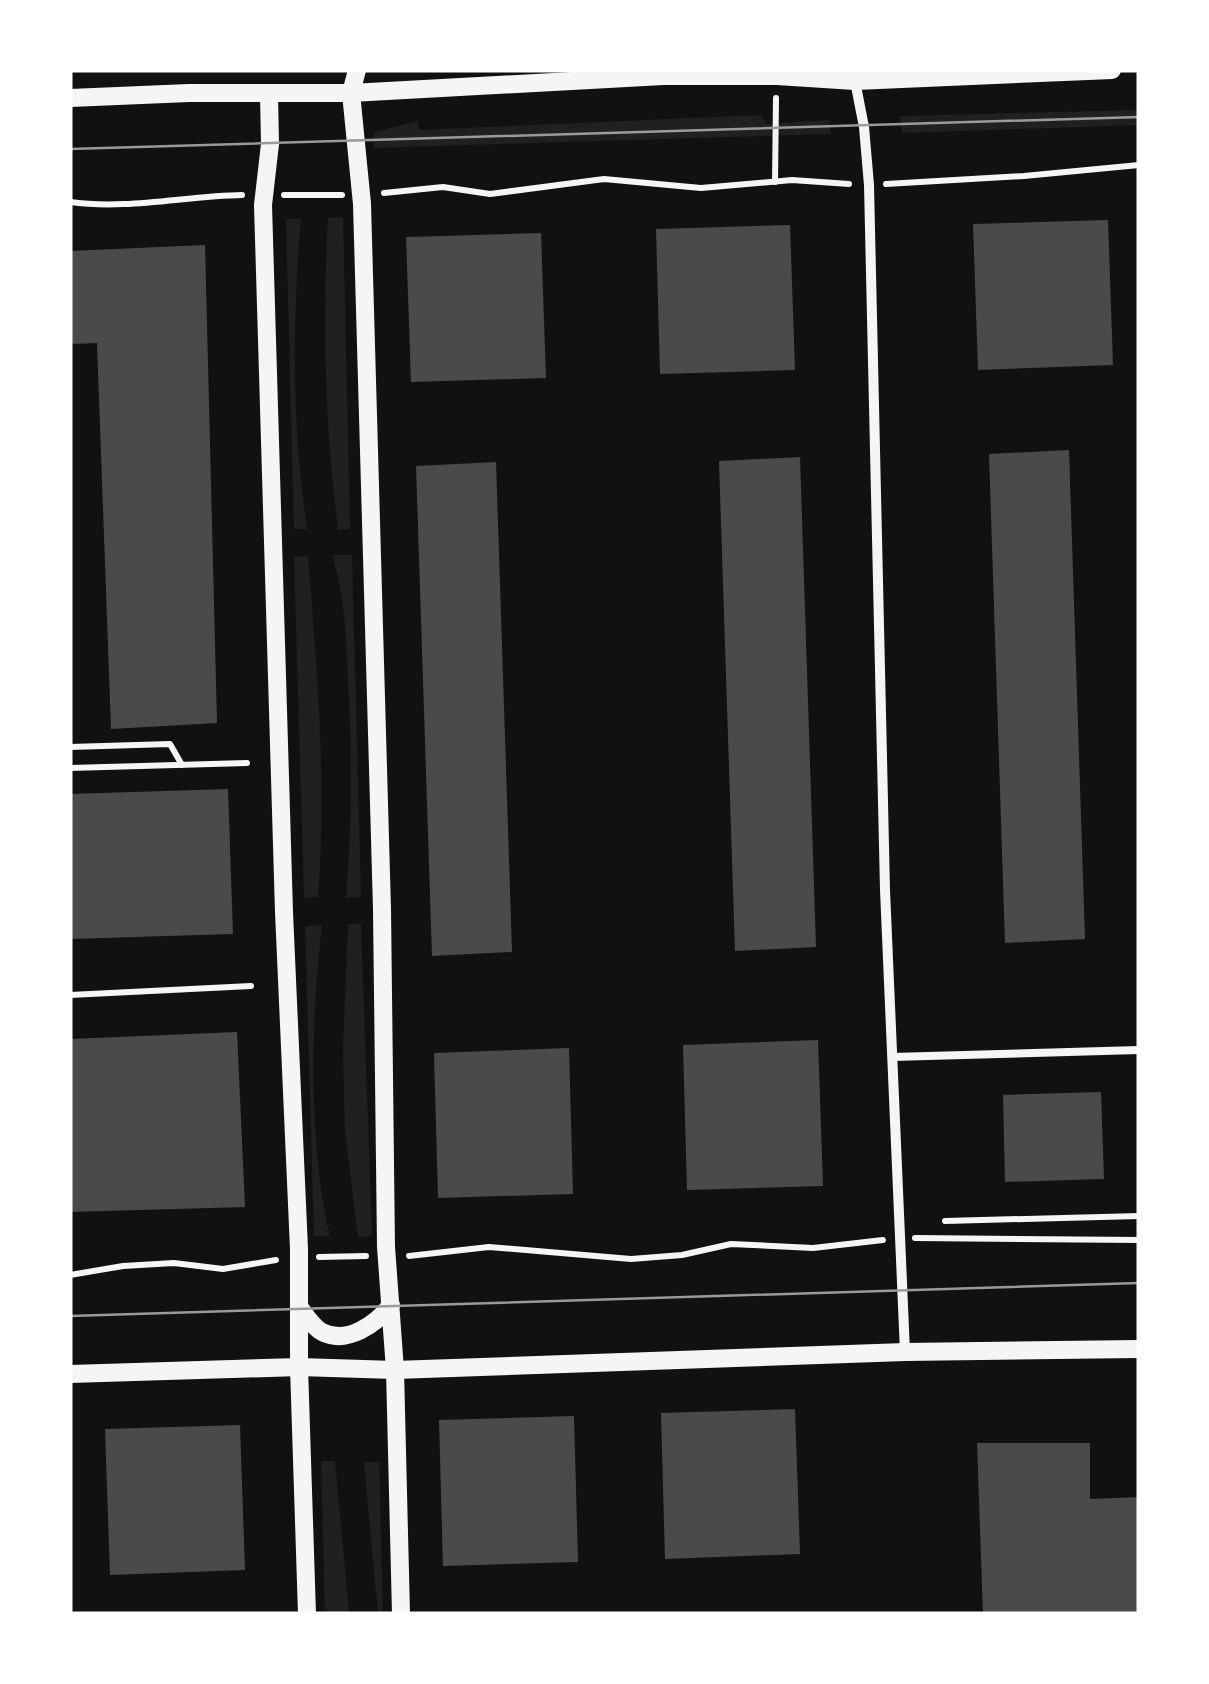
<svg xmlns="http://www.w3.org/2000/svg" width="1209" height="1684" viewBox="0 0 1209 1684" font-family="Manrope,sans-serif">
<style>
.green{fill:#202020}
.building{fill:#4a4a4a}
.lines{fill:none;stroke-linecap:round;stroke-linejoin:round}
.path{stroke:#f5f5f5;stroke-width:6}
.service{stroke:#f5f5f5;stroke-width:8}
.minor{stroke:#f5f5f5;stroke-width:10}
.tertiary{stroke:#f5f5f5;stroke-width:18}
.tram{stroke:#9a9a9a;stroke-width:2.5}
</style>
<rect width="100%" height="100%" fill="#111"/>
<g class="green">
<polygon points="1139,110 1139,125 902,133 900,116"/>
<polygon points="761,115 767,124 829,120 831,134 373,148 374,132 418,121 419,130"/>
<path d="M343,217L350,529L338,530C325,425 322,323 328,218Z"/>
<path d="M286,219H301C292,321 292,427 307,529H294Z"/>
<path d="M332,555H352L361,897L346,898C352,825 352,752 348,679C346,637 345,595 332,555Z"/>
<path d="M308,556C317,671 327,782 318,897L304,898L294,557Z"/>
<polygon points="348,924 361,924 372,1236 358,1237 345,1131 343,1050"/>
<path d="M322,925C311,1017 308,1146 330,1236H314L305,926Z"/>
<polygon points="321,1461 335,1461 349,1614 325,1614"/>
<polygon points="364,1462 379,1462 383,1614 378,1614"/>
</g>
<g class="building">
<polygon points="1108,220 1113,365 978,370 973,224"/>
<polygon points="790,225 795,370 660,374 656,229"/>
<polygon points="541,233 546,378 411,382 406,237"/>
<polygon points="205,245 217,723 111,729 97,343 70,344 70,251"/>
<polygon points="1069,450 1085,939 1005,943 989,454"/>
<polygon points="800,457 816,947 735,951 719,461"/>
<polygon points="496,462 512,952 432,956 416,466"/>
<polygon points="228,789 233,934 70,939 70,794"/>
<polygon points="237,1032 245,1207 70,1212 70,1039"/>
<polygon points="818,1040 823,1186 687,1190 683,1045"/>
<polygon points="569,1048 573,1194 438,1198 434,1053"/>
<polygon points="1101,1092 1104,1179 1005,1182 1003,1095"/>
<polygon points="795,1409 800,1554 665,1559 661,1413"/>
<polygon points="574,1416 578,1562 443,1566 439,1420"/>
<polygon points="240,1425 245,1570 110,1575 105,1429"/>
<polygon points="977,1443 1090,1443 1090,1499 1139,1497 1139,1614 983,1614"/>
</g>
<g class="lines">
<g class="path">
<polyline points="775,182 776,98"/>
<polyline points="886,184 1024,176 1139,165"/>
<polyline points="384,193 443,187 490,194 604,179 701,188 792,180 849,184"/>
<polyline points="284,195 342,195"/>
<path d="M70,202C127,210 185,196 242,195"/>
<polyline points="70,747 170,744 182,765"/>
<polyline points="70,768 247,763"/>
<polyline points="70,995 251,986"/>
<polyline points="945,1221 1139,1216"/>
<polyline points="915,1238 1139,1240"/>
<polyline points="409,1256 489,1247 631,1259 682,1255 731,1244 813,1248 883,1240"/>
<polyline points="319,1257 366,1256"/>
<polyline points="70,1275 123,1266 174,1263 223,1269 276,1260"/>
</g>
<polyline class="service" points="892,1057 1139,1050"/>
<polyline class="minor" points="855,81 864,127 869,185 885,890 905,1352"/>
<g class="tertiary">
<polyline points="357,70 351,93 362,204 382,909 386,1247 395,1370 401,1614"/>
<polyline points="269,95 270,144 263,205 284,912 299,1249 299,1367 307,1614"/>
<polyline points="70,98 189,93 351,93 663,76 777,76 855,81 1112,70"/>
<path d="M300,1308C306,1316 313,1327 322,1332C347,1345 376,1324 391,1305"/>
<polyline points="70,1374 299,1367 395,1370 905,1352 1139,1349"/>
</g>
<g class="tram">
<polyline points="70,149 1139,117"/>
<polyline points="70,1316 1139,1283"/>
</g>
</g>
<rect width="1209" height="1684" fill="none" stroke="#ffffff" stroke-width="145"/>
</svg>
